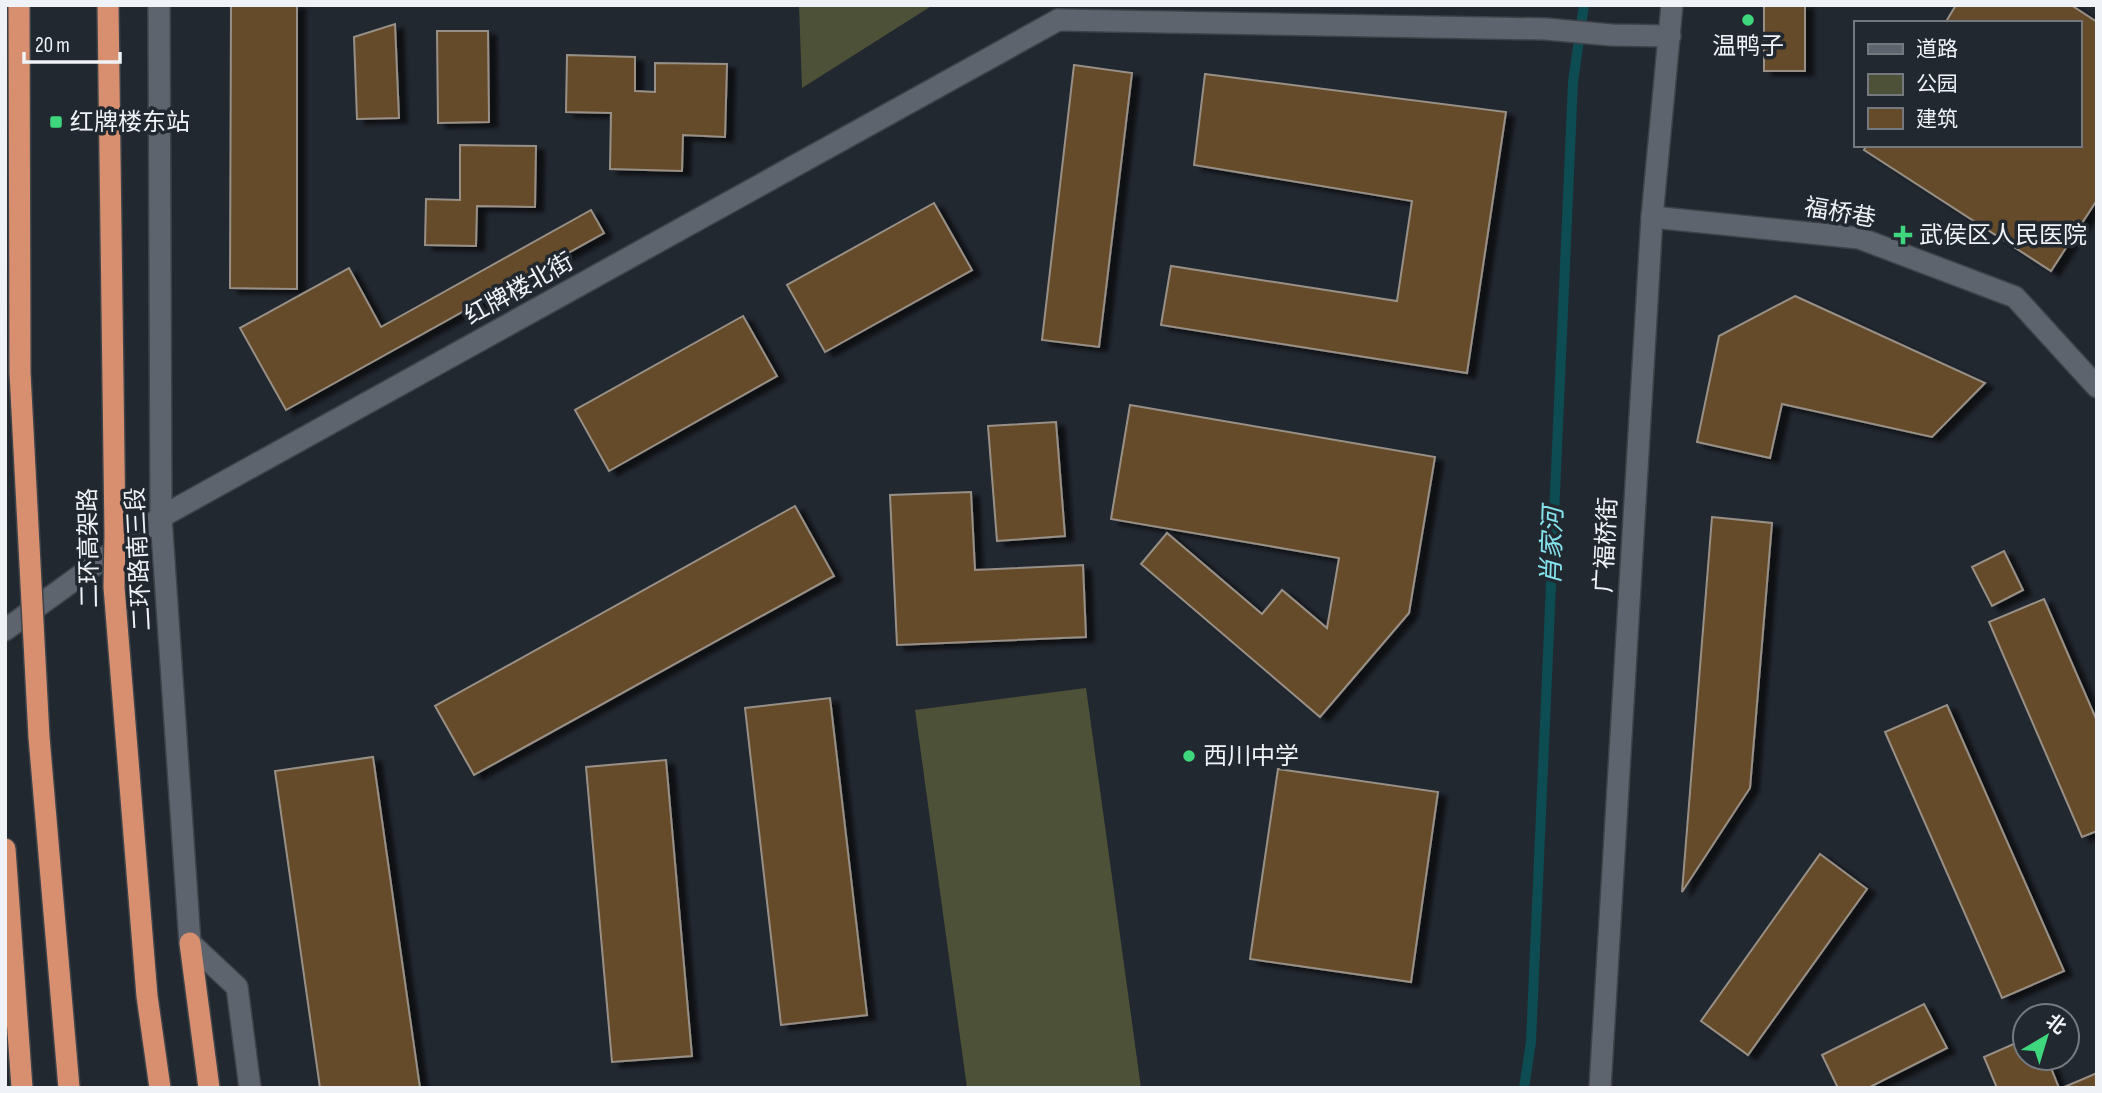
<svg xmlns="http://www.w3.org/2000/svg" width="2102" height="1093" viewBox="0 0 2102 1093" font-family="'Sofia Sans Condensed','Noto Sans SC',sans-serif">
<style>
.green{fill:#4c5137}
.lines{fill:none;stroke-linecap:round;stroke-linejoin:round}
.stream{stroke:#0d4c52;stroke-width:10}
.building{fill:#654b29;stroke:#989087;stroke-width:2;filter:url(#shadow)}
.street-casing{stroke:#3e4349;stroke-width:24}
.secondary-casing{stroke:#3e4349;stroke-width:24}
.highway-casing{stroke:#3e4349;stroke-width:24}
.street{stroke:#5d646d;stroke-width:21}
.secondary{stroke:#5d646d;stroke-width:21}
.highway{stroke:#d78f6f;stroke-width:21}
.highway-bridge-casing{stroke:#3e4349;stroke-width:24;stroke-linecap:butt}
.highway-bridge{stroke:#d78f6f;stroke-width:21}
.poi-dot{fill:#3fd77d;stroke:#222830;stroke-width:2.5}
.labels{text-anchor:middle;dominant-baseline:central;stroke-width:7;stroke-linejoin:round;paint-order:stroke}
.poi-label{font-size:24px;fill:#eff3f8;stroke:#222830;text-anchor:start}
.street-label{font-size:24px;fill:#eff3f8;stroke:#222830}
.water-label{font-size:26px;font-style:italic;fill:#85e3ed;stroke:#222830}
</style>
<defs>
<filter id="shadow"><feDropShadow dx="8" dy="4.5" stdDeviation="2" flood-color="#0009"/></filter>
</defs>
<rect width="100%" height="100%" fill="#222830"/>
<g class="green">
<polygon points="799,5 933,5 802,88"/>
<polygon points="1086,688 1141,1088 967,1088 915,710"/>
</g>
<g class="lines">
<polyline class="stream" points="1524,1088 1531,1042 1573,82 1584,5"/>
</g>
<g class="building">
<polygon points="231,5 297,5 297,289 230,288"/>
<rect x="1764" y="5" width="41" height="66"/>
<polygon points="1956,5 2071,5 2097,22 2097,200 2051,271 1864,150 1867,145 2079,145 2079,23 1951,23 1947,20"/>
<polygon points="395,24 399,118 357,119 354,37"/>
<polygon points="437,31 488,31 489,122 438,123"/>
<polygon points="567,55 635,57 635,91 655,92 655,63 727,64 725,137 683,135 682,171 610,169 611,113 566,112"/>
<polygon points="1074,65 1132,73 1099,347 1042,340"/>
<polygon points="1205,74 1506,112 1467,373 1161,325 1171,266 1397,301 1412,201 1194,165"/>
<polygon points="460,145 536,146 535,207 477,206 476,246 425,245 426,199 460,200"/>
<polygon points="934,203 972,270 825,352 787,285"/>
<polygon points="591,210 604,233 286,410 240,328 349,268 381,327"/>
<polygon points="1795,296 1985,383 1932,437 1782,404 1770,458 1697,442 1719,336"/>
<polygon points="743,316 777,376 609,471 575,410"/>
<polygon points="1130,405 1435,457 1409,613 1320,717 1141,564 1167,533 1262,614 1282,590 1327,628 1339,558 1111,519"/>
<polygon points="1056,422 1065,536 997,541 988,426"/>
<polygon points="971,492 975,570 1083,565 1086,637 897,645 890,495"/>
<polygon points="795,506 834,576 474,775 435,706"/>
<polygon points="1712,517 1772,523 1750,788 1682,892"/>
<polygon points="2004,551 2023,590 1992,606 1972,567"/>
<polygon points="2044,599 2097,721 2097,831 2082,837 1989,622"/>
<polygon points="830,698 867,1015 781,1025 745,708"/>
<polygon points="1947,705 2064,971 2002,998 1885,732"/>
<polygon points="373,757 420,1088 320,1088 275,771"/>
<polygon points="666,760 692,1056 612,1062 586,767"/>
<polygon points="1278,769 1438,792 1411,982 1250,959"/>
<polygon points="1820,854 1867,889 1748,1055 1701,1021"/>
<polygon points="1924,1004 1947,1048 1868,1088 1838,1088 1822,1055"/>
<polygon points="2025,1039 2025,1058 2047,1058 2059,1088 1997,1088 1984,1057"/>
<polygon points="2097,1073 2097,1088 2062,1088"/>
</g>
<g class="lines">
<g class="street-casing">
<g id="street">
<polyline points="1058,20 1546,29 1611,35 1670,36"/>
<polyline points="1652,217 1859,238 2015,297 2097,387"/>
<polyline points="5,630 161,517 1058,20"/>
</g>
</g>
<g class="secondary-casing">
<g id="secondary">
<polyline points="159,5 161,517 190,943 237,987 250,1088"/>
<polyline points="1600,1088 1652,217 1672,5"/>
</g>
</g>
<g class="highway-casing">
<g id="highway">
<polyline points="5,849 22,1088"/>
<polyline points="190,943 209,1088"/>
</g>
</g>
<use href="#street" class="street"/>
<use href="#secondary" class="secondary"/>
<use href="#highway" class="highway"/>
<g class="highway-bridge-casing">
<g id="highway-bridge">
<polyline points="19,5 20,373 39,737 69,1088"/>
<polyline points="108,5 115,535 114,587 147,996 160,1088"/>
</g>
</g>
<use href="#highway-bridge" class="highway-bridge"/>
</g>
<g class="poi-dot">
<circle cx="1748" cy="20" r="7"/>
<rect x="49" y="115" width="14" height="14" rx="3.5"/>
<path d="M1899.5 224.5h7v7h7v7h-7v7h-7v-7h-7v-7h7z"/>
<circle cx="1189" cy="756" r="7"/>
</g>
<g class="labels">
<g class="poi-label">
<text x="1748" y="46" text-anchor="middle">温鸭子</text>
<text x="70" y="122">红牌楼东站</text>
<text x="1919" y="235">武侯区人民医院</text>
<text x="1203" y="756">西川中学</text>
</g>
<g class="street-label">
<text transform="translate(1840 213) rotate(10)">福桥巷</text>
<text transform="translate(519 289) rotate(-29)">红牌楼北街</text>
<text transform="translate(1606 545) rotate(-87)">广福桥街</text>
<text transform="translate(89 548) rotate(-91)">二环高架路</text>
<text transform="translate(139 559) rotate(-93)">二环路南三段</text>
</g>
<g class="water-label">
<text transform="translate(1553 546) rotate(-88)">肖家河</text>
</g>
</g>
<rect width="2102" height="1093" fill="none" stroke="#eff3f8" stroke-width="14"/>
<rect x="1854" y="21" width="228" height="126" fill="#222830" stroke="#747980" stroke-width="2"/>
<rect x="1868" y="44" width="35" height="10" fill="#5d646d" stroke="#747980" stroke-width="2"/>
<text x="1916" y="56" font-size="21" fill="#eff3f8">道路</text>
<rect x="1868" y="74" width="35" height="21" fill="#4c5137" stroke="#747980" stroke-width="2"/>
<text x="1916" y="91" font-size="21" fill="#eff3f8">公园</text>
<rect x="1868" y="108" width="35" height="21" fill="#654b29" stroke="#747980" stroke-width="2"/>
<text x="1916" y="126" font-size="21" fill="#eff3f8">建筑</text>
<g transform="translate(2046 1037) rotate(38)"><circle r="33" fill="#222830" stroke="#747980" stroke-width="2"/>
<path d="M0-5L12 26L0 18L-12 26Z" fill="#3fd77d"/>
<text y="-10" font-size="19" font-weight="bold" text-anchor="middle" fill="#eff3f8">北</text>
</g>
<path d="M24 52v10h96v-10" fill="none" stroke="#eff3f8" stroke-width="3.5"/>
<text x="35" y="52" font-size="21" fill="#eff3f8" stroke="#222830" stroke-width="5" paint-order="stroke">20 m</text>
</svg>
